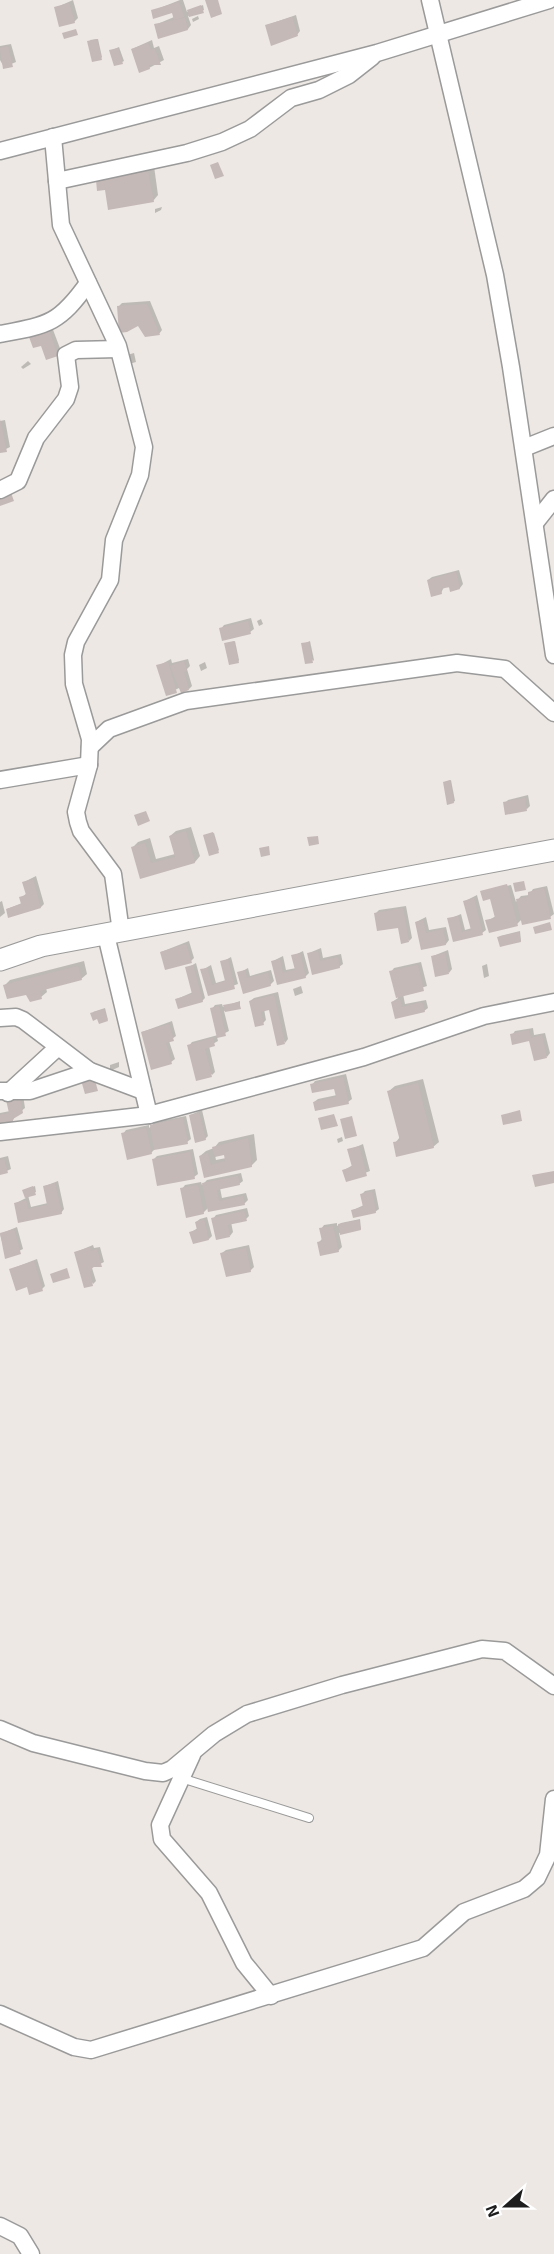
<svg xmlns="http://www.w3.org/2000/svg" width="554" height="2254" viewBox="0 0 554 2254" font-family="'Exo 2',sans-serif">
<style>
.shadow{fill:#0003;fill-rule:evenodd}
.building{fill:#c5b9b7}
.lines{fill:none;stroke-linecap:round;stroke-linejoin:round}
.service-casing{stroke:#9a9a9a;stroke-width:10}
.minor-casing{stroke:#9a9a9a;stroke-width:19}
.tertiary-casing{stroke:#9a9a9a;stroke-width:23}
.service{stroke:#fff;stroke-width:8}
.minor{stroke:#fff;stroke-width:16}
.tertiary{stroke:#fff;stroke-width:21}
</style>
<rect width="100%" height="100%" fill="#ede8e3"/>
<g class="shadow">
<polygon points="73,0 78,18 74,22 55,8"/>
<polygon points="180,0 183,0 187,12 203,5 204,10 188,16 191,25 188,29 155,25 174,17 173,11 152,11"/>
<polygon points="296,15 300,31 297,35 267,25"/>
<polygon points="198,16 199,19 193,22 192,19"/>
<polygon points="98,39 102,57 101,58 90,40"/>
<polygon points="152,40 154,48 159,46 164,60 149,68 132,49"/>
<polygon points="11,44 16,62 4,67 0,60 0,46"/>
<polygon points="119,47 124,61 122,62 112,50"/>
<polygon points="154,166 158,195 153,201 106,188 97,180"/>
<polygon points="162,207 161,210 155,213 155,209"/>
<polygon points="150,301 162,330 159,334 139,324 118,307 122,303"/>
<polygon points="52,327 61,351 57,355 41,344 34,334"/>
<polygon points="134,353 136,362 129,364 127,355"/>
<polygon points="28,361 31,364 23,369 21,367"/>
<polygon points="5,420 10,447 0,452 0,421"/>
<polygon points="459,570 463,584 460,588 444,587 441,593 428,580 432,577"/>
<polygon points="251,618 254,629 250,632 221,629 224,625"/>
<polygon points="261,619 263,624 259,626 257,621"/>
<polygon points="235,641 239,660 238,662 226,644"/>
<polygon points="310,641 314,660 313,661 303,644"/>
<polygon points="171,659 172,663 188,659 190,666 187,669 192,686 189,689 181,687 167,694 158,666"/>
<polygon points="205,662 207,668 201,671 199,665"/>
<polygon points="451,780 455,801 453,802 445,782"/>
<polygon points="528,795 530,806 527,809 505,803 508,800"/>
<polygon points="191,827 200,856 195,862 141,877 133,847 138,842 150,838 156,859 175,854 170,836 176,831"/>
<polygon points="214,833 219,850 218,851 204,836"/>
<polygon points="36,876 44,904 41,907 7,909 22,903 21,898 27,893 24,882"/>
<polygon points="511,885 516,902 521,896 529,895 533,889 547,886 554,914 550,917 522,919 517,924 487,921 496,916 492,898 482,891"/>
<polygon points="477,895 486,930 482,933 454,940 449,919 461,914 465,930 472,928 465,901"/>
<polygon points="2,901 5,913 0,917 0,902"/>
<polygon points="406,906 412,938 409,941 399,926 375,914 379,910"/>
<polygon points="426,917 429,930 446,927 449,940 446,944 422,949 416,922"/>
<polygon points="520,931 521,941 499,937 500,936"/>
<polygon points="189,941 194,958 191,961 161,952"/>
<polygon points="321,948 323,958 341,954 343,964 339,967 313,973 309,953"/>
<polygon points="448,950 452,969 449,973 433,956"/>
<polygon points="303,951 309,973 305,977 278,984 273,961 283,956 286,970 296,968 293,956"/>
<polygon points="231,957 238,984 209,994 202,970 211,965 216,983 226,980 222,962"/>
<polygon points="84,961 87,974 81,979 46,988 47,992 41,997 5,985 10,980"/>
<polygon points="421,962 427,986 403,994 405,1004 426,1000 428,1008 424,1011 396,1018 392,1002 398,998 391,972 394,968"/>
<polygon points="196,963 205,998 202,1001 177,999 193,992 187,968"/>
<polygon points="487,964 489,976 484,978 482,966"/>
<polygon points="248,968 250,976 271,970 274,981 270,985 244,992 239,973"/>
<polygon points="301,986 303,993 295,996 293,989"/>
<polygon points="278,992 288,1039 285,1043 270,1008 264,1009 266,1020 263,1023 250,1001 254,998"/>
<polygon points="240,1001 240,1007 224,1011 229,1031 217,1037 218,1041 209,1046 215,1072 212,1075 189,1046 192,1042 218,1035 212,1009 215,1005 222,1004 223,1007"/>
<polygon points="105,1008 108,1020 93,1012"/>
<polygon points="172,1021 176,1036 169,1041 175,1059 171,1062 142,1032"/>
<polygon points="533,1028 534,1035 545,1033 550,1053 547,1057 531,1039 512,1035 515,1031"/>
<polygon points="119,1062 119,1067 110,1071 110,1065"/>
<polygon points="346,1074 352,1099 348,1102 314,1102 318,1099 337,1095 335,1087 312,1085 315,1081"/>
<polygon points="423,1079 439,1142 433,1147 395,1143 400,1137 389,1091 395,1086"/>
<polygon points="23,1095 25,1108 15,1116 11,1125 0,1127 0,1113 10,1111"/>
<polygon points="202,1110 208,1136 205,1139 190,1115"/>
<polygon points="186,1116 191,1139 187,1142 155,1149 151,1153 123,1134 126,1130 149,1125 149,1128 155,1122"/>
<path d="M254,1134L257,1160L251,1166L205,1177L200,1156L206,1151L214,1148L219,1142ZM225,1153L226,1158L216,1160L215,1155Z"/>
<polygon points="342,1137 343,1141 338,1143 337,1139"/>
<polygon points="363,1144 370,1171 347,1180 344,1170 353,1165 349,1150"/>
<polygon points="193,1149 198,1174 194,1177 154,1159 157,1156"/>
<polygon points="8,1156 11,1169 0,1174 0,1158"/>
<polygon points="241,1173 243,1181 239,1184 220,1188 222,1198 246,1193 248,1200 244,1204 209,1207 203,1213 182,1189 185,1185 201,1182 202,1185 207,1180"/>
<polygon points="58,1181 64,1209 61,1213 20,1222 16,1203 26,1198 24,1190 35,1186 36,1192 28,1195 31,1207 48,1203 45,1186"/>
<polygon points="375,1189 379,1209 375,1212 353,1210 364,1205 362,1194 365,1191"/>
<polygon points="247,1208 249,1216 246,1219 231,1222 233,1232 230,1236 213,1219 216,1215"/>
<polygon points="207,1217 212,1236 209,1239 191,1232 198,1228 196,1222 200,1219"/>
<polygon points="360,1219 361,1229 339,1233 342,1247 338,1251 319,1242 322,1239 321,1229 324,1225 337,1223 337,1226 341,1223"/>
<polygon points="17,1227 23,1249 6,1257 0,1234"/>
<polygon points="93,1245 94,1248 100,1247 104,1262 92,1268 96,1281 93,1284 76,1252"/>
<polygon points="249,1245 254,1267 250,1271 222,1253 226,1250"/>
<polygon points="37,1259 45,1286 42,1289 11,1269"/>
</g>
<g class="building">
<polygon points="205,0 218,0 222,14 211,18"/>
<polygon points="179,2 184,17 174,20 172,13 153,19 151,10"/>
<polygon points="69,3 75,23 59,27 54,7"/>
<polygon points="201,5 204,13 189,17 187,10"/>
<polygon points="292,17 298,36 271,46 265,25"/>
<polygon points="185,18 188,30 158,39 154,24"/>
<polygon points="76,29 78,35 64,39 62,33"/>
<polygon points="97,39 102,60 92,62 87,41"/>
<polygon points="148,43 151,50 155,49 161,65 149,65 150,69 139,73 131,49"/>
<polygon points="8,46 13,67 3,69 0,48"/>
<polygon points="118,48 123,64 114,66 109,50"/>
<polygon points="218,162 224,176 215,179 210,165"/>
<polygon points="148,171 154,202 108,210 105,190 97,191 96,180"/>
<polygon points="147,304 160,335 145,337 138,326 127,332 119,333 117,306"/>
<polygon points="49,330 58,356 46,360 41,346 33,348 29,337"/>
<polygon points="0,419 7,452 0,453"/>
<polygon points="10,490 14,501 0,506 0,494"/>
<polygon points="456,572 460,589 450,592 449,587 441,589 442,594 431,597 427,580"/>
<polygon points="248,621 251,634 222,641 219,628"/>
<polygon points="234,641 239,663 229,665 224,643"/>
<polygon points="309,642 313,663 305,664 301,643"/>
<polygon points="184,661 187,671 184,672 189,690 181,693 170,666"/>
<polygon points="168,662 177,693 166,696 156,665"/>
<polygon points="450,780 454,803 447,805 443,782"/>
<polygon points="525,798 527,811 505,815 503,802"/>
<polygon points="146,811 150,821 138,826 134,815"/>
<polygon points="186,831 195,863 140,879 131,847 145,843 151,863 175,857 169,836"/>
<polygon points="213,832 219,853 209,856 203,835"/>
<polygon points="318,836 319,844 309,846 307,837"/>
<polygon points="269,846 270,855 261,857 259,848"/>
<polygon points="33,879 41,908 8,918 6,909 21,904 19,897 26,895 22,882"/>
<polygon points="524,881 526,890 515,892 513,883"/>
<polygon points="507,884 518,926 489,933 485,920 495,918 490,899 483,901 480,891"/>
<polygon points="544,888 551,919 522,925 516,899 528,897 528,892"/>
<polygon points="474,898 483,935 453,942 447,918 458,916 462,932 471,930 463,901"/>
<polygon points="403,908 409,942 401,944 398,928 377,931 374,913"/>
<polygon points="423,920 426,933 443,929 446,945 421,950 415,922"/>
<polygon points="550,922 552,930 535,934 533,927"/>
<polygon points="519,932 521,942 500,947 497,937"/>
<polygon points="186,944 192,963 165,970 160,952"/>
<polygon points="318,951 320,961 338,957 340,968 312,975 307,953"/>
<polygon points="300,953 306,978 277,985 271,961 280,959 283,973 295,970 291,955"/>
<polygon points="445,953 449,974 435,977 431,956"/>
<polygon points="228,959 235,989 208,996 200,969 207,968 212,985 225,981 220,961"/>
<polygon points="193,965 203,1002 178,1009 175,999 192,994 185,967"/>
<polygon points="418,965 424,991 396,998 389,971"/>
<polygon points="78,966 82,980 40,991 42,999 30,1002 26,995 7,999 3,985"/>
<polygon points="245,970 247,978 268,973 271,986 243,994 237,972"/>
<polygon points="274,995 285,1044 277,1046 269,1010 261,1012 264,1025 255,1027 249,1001"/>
<polygon points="400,999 402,1007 422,1002 425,1012 395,1019 391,1002"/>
<polygon points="239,1002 241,1009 225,1012 223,1005"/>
<polygon points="219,1006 226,1036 217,1038 210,1008"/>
<polygon points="104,1009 108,1021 99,1024 97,1019 93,1021 90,1013"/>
<polygon points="169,1024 174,1041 166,1043 172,1064 151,1070 141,1032"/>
<polygon points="529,1030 531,1038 542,1035 547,1058 534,1061 529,1041 512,1045 510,1034"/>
<polygon points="213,1038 215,1046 205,1049 212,1077 196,1081 187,1045"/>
<polygon points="94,1077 98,1091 85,1094 81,1080"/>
<polygon points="343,1077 349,1104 315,1111 313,1102 336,1097 334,1089 312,1093 310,1084"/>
<polygon points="418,1083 434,1148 396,1157 393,1142 400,1141 387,1091"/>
<polygon points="20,1098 23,1113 13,1119 12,1126 0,1128 0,1115 9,1113 6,1100"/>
<polygon points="520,1110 522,1121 503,1125 501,1115"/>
<polygon points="199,1113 206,1140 195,1143 189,1115"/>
<polygon points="334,1114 338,1126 321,1130 318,1118"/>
<polygon points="352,1116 357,1136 345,1139 340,1119"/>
<polygon points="183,1118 188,1144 154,1150 150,1125"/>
<polygon points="146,1128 152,1154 127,1160 121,1133"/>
<polygon points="248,1138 252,1167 204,1178 199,1156 208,1153 211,1165 225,1161 224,1155 215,1157 212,1147"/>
<polygon points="359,1146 367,1176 346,1182 342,1170 352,1167 347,1149"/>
<polygon points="190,1152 195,1179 157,1186 152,1159"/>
<polygon points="4,1159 8,1173 0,1175 0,1160"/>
<polygon points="554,1171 554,1183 535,1187 532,1175"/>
<polygon points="238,1176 240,1185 217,1190 219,1201 243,1196 245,1205 208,1212 202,1183"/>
<polygon points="55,1183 62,1214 18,1223 14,1203 26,1200 28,1209 47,1205 43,1186"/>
<polygon points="198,1185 204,1214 186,1218 180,1188"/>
<polygon points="33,1186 36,1195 25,1198 22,1190"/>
<polygon points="372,1191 376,1213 353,1218 351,1210 363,1207 360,1194"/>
<polygon points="244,1211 247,1221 228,1225 230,1237 216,1240 211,1218"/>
<polygon points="204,1219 209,1240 193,1244 189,1232 197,1230 195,1222"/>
<polygon points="359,1220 361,1230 340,1235 338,1224"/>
<polygon points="333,1226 339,1252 320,1256 317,1242 322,1241 319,1228"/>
<polygon points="14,1229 21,1254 5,1259 0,1233"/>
<polygon points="90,1247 91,1251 97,1249 102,1267 93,1267 90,1272 93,1286 84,1288 74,1252"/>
<polygon points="246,1248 251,1272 226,1277 220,1253"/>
<polygon points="34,1261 43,1291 29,1295 27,1287 16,1291 9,1269"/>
<polygon points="67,1268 70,1278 53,1283 50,1274"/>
</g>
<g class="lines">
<g class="service-casing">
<polyline id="service" points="181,1778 309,1818"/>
</g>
<g class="minor-casing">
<g id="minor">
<polyline points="430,0 495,275 511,367 554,655"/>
<polyline points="53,137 61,225 118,346 144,447 140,475 114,540 110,580 76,642 73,655 74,684 90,739 89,765 76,812 78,822 81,831 113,874 121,932"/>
<polyline points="0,151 377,53 549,0"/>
<polyline points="57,181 187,153 222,142 250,129 291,98 319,90 349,75 372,57"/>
<path d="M0,334C48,325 59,324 88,283"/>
<polyline points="524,448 554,436"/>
<polyline points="0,490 18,481 36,438 66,399 70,387 66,355 76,350 118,349"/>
<polyline points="535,523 554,499"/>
<polyline points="90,747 109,729 186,701 457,663 505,669 554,713"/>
<polyline points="0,780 89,765"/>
<polyline points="106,935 149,1115"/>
<polyline points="0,1018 16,1017 23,1020 90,1071 143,1091"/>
<polyline points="0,1091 30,1091 90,1071"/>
<polyline points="8,1093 57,1048"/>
<polyline points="0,1132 149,1115 364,1057 484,1016 554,1002"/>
<polyline points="0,1729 33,1743 145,1771 163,1773 172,1769 214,1734 247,1714 342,1685 482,1649 505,1651 554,1686"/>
<polyline points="192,1755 160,1825 162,1839 209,1893 244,1963 271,1996"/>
<polyline points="0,2014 74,2047 91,2050 423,1948 464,1912 524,1889 537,1878 548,1855 554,1799"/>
<polyline points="0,2226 20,2236 31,2254"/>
</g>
</g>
<g class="tertiary-casing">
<polyline id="tertiary" points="0,960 41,946 554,850"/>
</g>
<use href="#service" class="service"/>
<use href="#minor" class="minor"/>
<use href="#tertiary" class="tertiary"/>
</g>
<g transform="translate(506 2206) rotate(249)" stroke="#ffffff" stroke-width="4.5" paint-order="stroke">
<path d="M0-4.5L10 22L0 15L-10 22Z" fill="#1d1d1d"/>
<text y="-9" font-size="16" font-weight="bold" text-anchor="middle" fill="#1d1d1d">N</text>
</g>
</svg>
